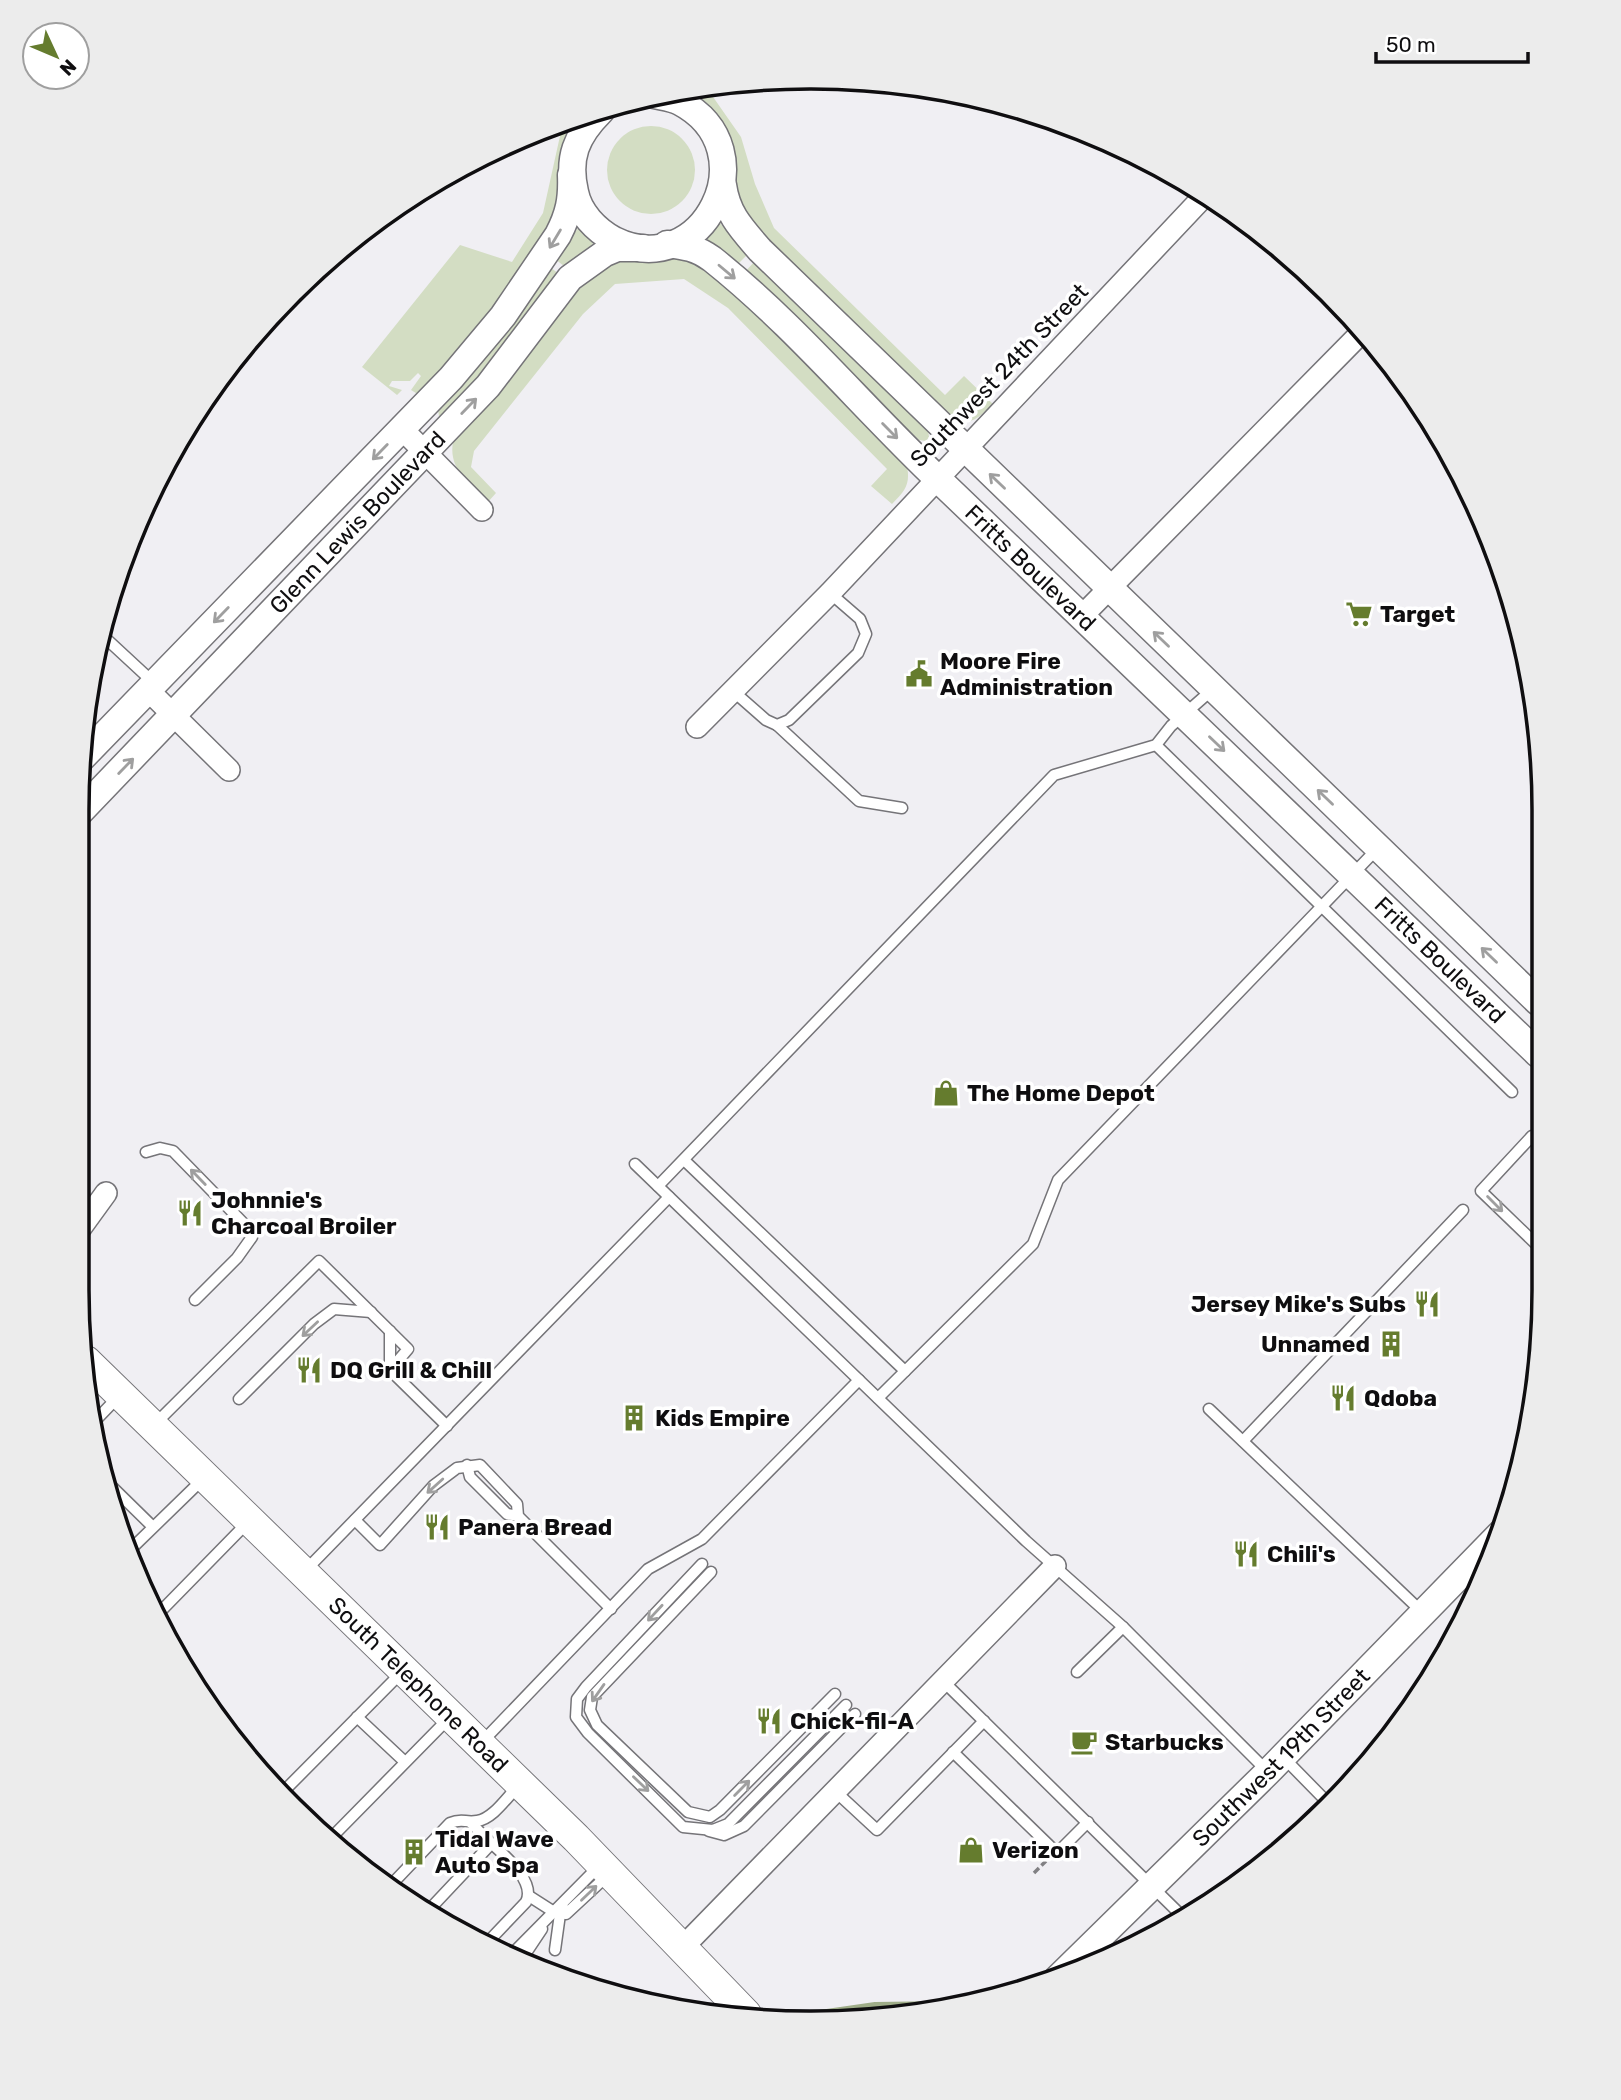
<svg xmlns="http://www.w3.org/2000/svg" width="1621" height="2100" viewBox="0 0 1621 2100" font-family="Rubik,sans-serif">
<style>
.green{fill:#d3ddc3}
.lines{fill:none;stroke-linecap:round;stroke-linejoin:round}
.stream{stroke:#9fad88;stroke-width:6}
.service-casing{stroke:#757478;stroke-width:13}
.minor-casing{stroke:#757478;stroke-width:24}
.tertiary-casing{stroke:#757478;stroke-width:29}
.secondary-casing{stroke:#757478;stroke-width:32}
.path{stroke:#818083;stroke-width:3.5;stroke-dasharray:7 3.5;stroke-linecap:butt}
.service{stroke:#fff;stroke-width:10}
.minor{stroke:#fff;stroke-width:21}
.tertiary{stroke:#fff;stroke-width:26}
.secondary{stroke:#fff;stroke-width:30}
.oneway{stroke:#9f9f9f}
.labels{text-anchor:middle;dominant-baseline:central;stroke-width:7;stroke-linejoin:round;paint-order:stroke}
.street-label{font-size:23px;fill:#0f0e10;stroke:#fff}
.poi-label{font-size:23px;font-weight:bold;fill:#0f0e10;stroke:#fff;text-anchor:start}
.rim{fill:none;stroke:#0f0e10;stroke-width:3.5}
</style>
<rect width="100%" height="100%" fill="#f0eff3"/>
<g class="green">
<path d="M699,88L711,94L741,137L755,184L774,228L945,395L964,376L993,404C979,417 973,425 953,421L748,223L736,193L735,166L728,138L680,90Z"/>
<polygon points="587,115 564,202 482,327 419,395 411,390 421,376 418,373 410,381 392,381 389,386 402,390 397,395 362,367 460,245 512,262 543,213 560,136 566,122"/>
<circle cx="651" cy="170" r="44"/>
<polygon points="719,222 748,254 736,266 707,239 716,224"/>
<polygon points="579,227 597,239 569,270 555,259"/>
<path d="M668,255L693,261L734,291L906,461C911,483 907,489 892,504L871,486L887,469L728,308L684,279L615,284L583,314L474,451L471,467L496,493L488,502C470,485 448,469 453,442L585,282C616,257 629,257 668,255Z"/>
<polygon points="755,261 928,430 929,437 926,441 919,440 744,273"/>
<polygon points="551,268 562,276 443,418 439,416 438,410 479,366"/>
</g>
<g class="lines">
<polyline class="stream" points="813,2014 875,2005 947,2004"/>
<g class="service-casing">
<g id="service">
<polyline points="100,633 154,683"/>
<polyline points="733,691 766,720 777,725 789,720 858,653 866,634 860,619 830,593"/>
<polyline points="777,725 859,801 902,808"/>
<polyline points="1156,745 1512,1092"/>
<polyline points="1532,1136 1481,1191 1538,1246"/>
<polyline points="146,1152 160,1148 173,1151 250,1230 252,1237 237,1258 195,1300"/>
<polyline points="684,1160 905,1371"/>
<polyline points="635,1164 1026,1541 1123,1627 1268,1772"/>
<polyline points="658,1186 1054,775 1156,745 1171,726 1213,689"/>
<polyline points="390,1370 390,1331"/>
<polyline points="878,1398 1033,1244 1058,1180 1378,848"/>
<polyline points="239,1399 314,1324 334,1309 371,1312"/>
<polyline points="1209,1409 1422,1612"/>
<polyline points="94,1422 119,1396"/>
<polyline points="154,1425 319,1261 408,1349 390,1370 447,1426"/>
<polyline points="1243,1441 1463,1210"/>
<polyline points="467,1465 470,1477 507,1514 518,1516"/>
<polyline points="102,1477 152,1526"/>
<polyline points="355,1520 380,1545 433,1486 457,1468 480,1465 517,1504 518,1516 611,1609"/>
<polyline points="131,1549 204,1478"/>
<polyline points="702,1564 586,1687 577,1699 576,1717 588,1733 683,1827 713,1830 728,1824 846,1705"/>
<polyline points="305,1571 669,1197"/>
<polyline points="711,1572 592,1697 590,1710 597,1725 688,1812 710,1817 720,1810 835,1694"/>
<polyline points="158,1614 249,1521"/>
<polyline points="1077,1672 1123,1627"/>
<polyline points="943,1681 1183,1917"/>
<polyline points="357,1717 405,1762"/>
<polyline points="482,1742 648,1569 702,1539 859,1380"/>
<polyline points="953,1752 1057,1853 1088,1822"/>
<polyline points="1283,1757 1331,1806"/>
<polyline points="836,1792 877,1830 984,1721"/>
<polyline points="281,1794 402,1672"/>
<path d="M470,1822C476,1827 480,1833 486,1838C500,1852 537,1880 526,1902L485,1945"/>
<polyline points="709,1831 724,1835 744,1826 855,1714"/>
<polyline points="331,1838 449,1718"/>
<path d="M391,1885L450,1823C462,1818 465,1823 477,1821C493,1819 507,1797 519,1785"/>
<polyline points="529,1896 554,1912 566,1914 608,1875"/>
<polyline points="427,1912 491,1844"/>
<polyline points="555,1950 560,1914 563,1907"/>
<polyline points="509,1957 599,1866"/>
<polyline points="520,1962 542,1929"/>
</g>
</g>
<g class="minor-casing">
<g id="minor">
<polyline points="402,429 482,510"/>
<polyline points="1082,616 1362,332"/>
<polyline points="148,690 229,770"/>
<polyline points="697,727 830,593 1206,194"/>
<polyline points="77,1233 106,1193"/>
<polyline points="682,1948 1055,1566"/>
</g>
</g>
<g class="tertiary-casing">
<g id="tertiary">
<path d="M601,111C576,136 567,158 575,192C579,213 596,230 614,240C702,284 771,150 680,102C672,98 662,97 654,95"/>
<path d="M723,185C727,214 741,228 760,250L1538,1002"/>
<path id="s1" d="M667,244C685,246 697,248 712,259C795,325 863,408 940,481C1139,672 1339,862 1538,1054"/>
<path d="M79,761L451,378L503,316L558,235C569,214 572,199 571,175"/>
<path id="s2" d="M78,814L488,386L570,278L605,253L617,248H643"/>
<path id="s3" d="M1057,1979L1268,1772L1502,1532"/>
</g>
</g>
<g class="secondary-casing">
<g id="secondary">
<path id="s4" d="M86,1361L576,1838L746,2014"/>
</g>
</g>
<polyline class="path" points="1034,1873 1046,1861"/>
<use href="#service" class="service"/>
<use href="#minor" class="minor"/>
<use href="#tertiary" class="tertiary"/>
<use href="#secondary" class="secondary"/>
</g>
<defs><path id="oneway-shaft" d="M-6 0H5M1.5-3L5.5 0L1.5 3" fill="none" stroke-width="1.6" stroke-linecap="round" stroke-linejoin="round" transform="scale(1.75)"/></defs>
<g class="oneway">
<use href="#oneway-shaft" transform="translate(555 239) rotate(121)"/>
<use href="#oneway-shaft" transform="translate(727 272) rotate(40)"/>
<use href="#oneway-shaft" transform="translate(469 406) rotate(-46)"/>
<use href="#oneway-shaft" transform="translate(890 431) rotate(45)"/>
<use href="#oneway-shaft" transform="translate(380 452) rotate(134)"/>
<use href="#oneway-shaft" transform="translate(997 481) rotate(-136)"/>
<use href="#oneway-shaft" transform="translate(221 615) rotate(134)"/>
<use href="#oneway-shaft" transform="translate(1161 639) rotate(-136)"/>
<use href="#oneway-shaft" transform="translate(1217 744) rotate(44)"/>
<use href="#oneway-shaft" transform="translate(126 766) rotate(-46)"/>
<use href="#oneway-shaft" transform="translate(1325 797) rotate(-136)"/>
<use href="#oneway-shaft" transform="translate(1489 955) rotate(-136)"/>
<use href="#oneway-shaft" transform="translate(198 1177) rotate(-134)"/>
<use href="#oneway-shaft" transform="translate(1495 1204) rotate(45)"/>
<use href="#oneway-shaft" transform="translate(310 1329) rotate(137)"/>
<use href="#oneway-shaft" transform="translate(435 1486) rotate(138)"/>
<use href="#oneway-shaft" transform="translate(655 1613) rotate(133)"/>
<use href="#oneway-shaft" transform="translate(598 1693) rotate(125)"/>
<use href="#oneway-shaft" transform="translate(641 1784) rotate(44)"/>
<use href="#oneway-shaft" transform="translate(742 1788) rotate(-45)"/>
<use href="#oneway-shaft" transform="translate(589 1893) rotate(-44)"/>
</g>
<defs>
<g id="supermarket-bare" transform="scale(2.1)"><path d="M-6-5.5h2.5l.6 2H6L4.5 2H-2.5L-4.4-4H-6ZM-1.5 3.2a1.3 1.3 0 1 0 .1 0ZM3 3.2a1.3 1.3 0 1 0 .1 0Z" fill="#657c2e" stroke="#fff" stroke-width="2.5" paint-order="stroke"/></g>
<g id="civic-bare" transform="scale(2.1)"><path d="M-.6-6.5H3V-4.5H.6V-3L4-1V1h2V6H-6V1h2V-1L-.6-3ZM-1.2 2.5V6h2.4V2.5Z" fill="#657c2e" stroke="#fff" stroke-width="2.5" paint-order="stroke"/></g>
<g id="shop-bare" transform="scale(2.1)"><path d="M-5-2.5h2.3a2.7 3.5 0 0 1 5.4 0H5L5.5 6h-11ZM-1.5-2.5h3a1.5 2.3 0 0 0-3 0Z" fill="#657c2e" stroke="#fff" stroke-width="2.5" paint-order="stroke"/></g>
<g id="restaurant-bare" transform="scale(2.1)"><path d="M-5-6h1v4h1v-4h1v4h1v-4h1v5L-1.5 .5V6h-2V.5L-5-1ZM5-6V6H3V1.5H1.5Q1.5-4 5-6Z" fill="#657c2e" stroke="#fff" stroke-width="2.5" paint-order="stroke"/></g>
<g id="building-bare" transform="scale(2.1)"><path d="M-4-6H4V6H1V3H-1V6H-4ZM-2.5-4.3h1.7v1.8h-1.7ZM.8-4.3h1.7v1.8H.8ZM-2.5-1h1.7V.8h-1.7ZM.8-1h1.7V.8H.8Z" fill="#657c2e" stroke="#fff" stroke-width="2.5" paint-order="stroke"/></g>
<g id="cafe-bare" transform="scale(2.1)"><path d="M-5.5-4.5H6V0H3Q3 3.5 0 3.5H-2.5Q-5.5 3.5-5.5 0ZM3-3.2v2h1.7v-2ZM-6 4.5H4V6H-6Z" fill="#657c2e" stroke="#fff" stroke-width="2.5" paint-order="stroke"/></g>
</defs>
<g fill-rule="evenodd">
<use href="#supermarket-bare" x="1359" y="614"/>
<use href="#civic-bare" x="919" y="674"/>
<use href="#shop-bare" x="946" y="1093"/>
<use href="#restaurant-bare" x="190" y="1213"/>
<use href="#restaurant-bare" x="1427" y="1304"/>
<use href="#building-bare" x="1391" y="1344"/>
<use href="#restaurant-bare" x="309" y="1370"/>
<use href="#restaurant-bare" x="1343" y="1398"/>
<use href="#building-bare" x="634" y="1418"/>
<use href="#restaurant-bare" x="437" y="1527"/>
<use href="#restaurant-bare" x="1246" y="1554"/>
<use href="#restaurant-bare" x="769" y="1721"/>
<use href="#cafe-bare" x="1084" y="1742"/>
<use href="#shop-bare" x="971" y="1850"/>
<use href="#building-bare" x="414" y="1852"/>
</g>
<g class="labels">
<g class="street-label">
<text transform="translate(999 375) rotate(-46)">Southwest 24th Street</text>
<text stroke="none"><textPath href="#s2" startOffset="404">Glenn Lewis Boulevard</textPath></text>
<text stroke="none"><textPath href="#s1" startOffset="492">Fritts Boulevard</textPath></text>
<text stroke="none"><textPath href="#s1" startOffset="1059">Fritts Boulevard</textPath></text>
<text stroke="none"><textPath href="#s4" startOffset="464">South Telephone Road</textPath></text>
<text stroke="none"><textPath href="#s3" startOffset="315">Southwest 19th Street</textPath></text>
</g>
<g class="poi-label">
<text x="1380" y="614">Target</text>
<text x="940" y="661">Moore Fire<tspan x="940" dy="26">Administration</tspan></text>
<text x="967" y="1093">The Home Depot</text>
<text x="211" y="1200">Johnnie's<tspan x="211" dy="26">Charcoal Broiler</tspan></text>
<text x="1406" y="1304" text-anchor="end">Jersey Mike's Subs</text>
<text x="1370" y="1344" text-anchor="end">Unnamed</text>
<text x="330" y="1370">DQ Grill &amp; Chill</text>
<text x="1364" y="1398">Qdoba</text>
<text x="655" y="1418">Kids Empire</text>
<text x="458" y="1527">Panera Bread</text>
<text x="1267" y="1554">Chili's</text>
<text x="790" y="1721">Chick-fil-A</text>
<text x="1105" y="1742">Starbucks</text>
<text x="435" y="1839">Tidal Wave<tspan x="435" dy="26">Auto Spa</tspan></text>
<text x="992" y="1850">Verizon</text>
</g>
</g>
<path d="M0 0H1621V2100H0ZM810 89H811A721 721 0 0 1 1532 810V1290A721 721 0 0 1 811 2011H810A721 721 0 0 1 89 1290V810A721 721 0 0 1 810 89Z" fill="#ececec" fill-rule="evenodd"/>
<path class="rim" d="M810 89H811A721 721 0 0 1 1532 810V1290A721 721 0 0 1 811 2011H810A721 721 0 0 1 89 1290V810A721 721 0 0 1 810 89Z"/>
<g transform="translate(56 56) rotate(134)"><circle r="33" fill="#ffffff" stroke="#9f9f9f" stroke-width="2"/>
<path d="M0-5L12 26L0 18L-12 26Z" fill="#657c2e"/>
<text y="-10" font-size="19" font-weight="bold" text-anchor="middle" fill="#0f0e10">N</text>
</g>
<path d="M1376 52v10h152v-10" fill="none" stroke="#0f0e10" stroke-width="3.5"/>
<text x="1386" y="52" font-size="21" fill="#0f0e10" stroke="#ffffff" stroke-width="5" paint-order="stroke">50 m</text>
</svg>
